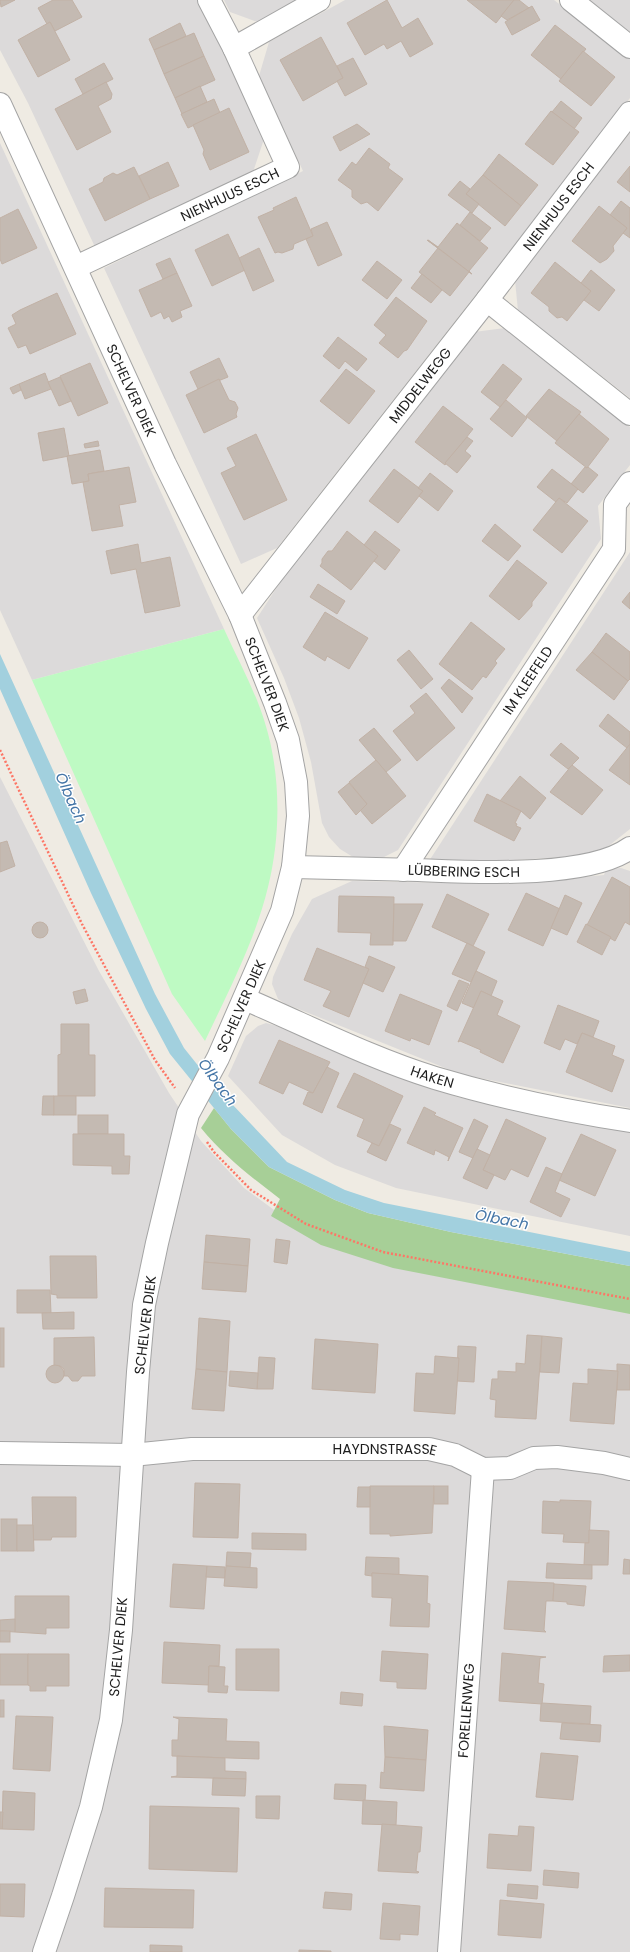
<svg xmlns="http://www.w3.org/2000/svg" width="630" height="1952" viewBox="0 0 630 1952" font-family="Poppins,sans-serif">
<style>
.residential{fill:#dcdada}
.forest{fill:#a7cf97}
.park{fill:#befac3}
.water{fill:#a2d0de}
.building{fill:#c4bab2;stroke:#c1b1a5}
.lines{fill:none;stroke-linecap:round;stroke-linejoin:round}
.street-casing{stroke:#a4a4a4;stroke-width:24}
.path{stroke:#fd7666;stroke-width:2.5;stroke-dasharray:2 2;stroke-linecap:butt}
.street{stroke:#fff;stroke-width:22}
.labels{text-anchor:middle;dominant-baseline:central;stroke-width:3;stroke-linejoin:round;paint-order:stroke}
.street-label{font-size:14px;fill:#1d1d1d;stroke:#fff}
.water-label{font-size:15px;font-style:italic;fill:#4576a7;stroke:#fff}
</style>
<rect width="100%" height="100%" fill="#efebe3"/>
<g class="residential">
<polygon points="0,0 199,0 264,139 253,172 95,247 28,103 0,50"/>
<polygon points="224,0 302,0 260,23 230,12"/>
<polygon points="345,0 554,0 630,59 630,98 277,548 241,564 104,268 303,171 259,76 269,42"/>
<polygon points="589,0 630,0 630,32"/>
<polygon points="630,133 630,398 518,311 515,280"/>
<polygon points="0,143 224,629 32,680 0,610"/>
<polygon points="505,328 630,427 630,465 598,506 601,539 398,850 384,857 353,857 340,849 329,837 322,823 311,762 299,718 284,678 257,618 290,567 474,332"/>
<polygon points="630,552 630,829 606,848 580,856 483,862 429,861"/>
<polygon points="0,777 99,971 169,1093 201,1141 244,1188 281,1215 630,1309 630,1952 0,1952"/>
<polygon points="621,868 630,871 630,1108 460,1074 286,1004 278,999 272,984 273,977 292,934 312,899 352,881 515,884 604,875 606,869"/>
<polygon points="266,1023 277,1026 457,1097 630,1131 630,1236 396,1188 335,1165 282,1135 228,1076 246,1036 258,1026"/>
</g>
<path class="forest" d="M214,1108L231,1129L269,1167L335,1200L368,1213L451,1232L630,1266V1314L393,1268L321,1245L271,1216L280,1199C251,1177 224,1156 201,1128Z"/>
<path class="park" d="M224,629C238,660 255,690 265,723C281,774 281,835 268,887C255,941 228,992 205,1041L172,994L32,680Z"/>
<polygon class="water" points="0,654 155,994 184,1048 212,1083 287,1162 345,1190 384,1203 630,1252 630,1266 451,1232 368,1213 335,1200 269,1167 231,1129 170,1054 146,1009 91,893 0,689"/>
<g class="building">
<polygon points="0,0 15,0 1,7"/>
<polygon points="53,0 72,0 82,17 55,31 50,22 47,24 38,8"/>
<polygon points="387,0 402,28 418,18 433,44 410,57 401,41 387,49 384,44 365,55 347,23"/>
<polygon points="467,0 514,0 496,23"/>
<polygon points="514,0 519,0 529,8 507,20 501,16"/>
<polygon points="532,6 540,20 512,35 505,22"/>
<polygon points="50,22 70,60 38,77 18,40"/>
<polygon points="180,23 186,36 154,50 149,39"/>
<polygon points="555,25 586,49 561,79 531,55"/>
<polygon points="194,33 204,56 164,74 154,50"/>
<polygon points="321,37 343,78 303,101 280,60"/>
<polygon points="583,51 615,77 591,106 559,81"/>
<polygon points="204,56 215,80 175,98 164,74"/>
<polygon points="353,58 367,84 345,96 337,81 343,78 337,66"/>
<polygon points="104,63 113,79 83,94 75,79"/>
<polygon points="106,82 112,94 111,99 98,106 111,132 77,150 55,109"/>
<polygon points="200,86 207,102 182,114 175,98"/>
<polygon points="214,99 220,113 188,128 181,114"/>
<polygon points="561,101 582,118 574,129 552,112"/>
<polygon points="229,108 249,152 210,170 203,154 204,150 193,125"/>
<polygon points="551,111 579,132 553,165 525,144"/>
<polygon points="357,124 370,134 340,151 333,137"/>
<polygon points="369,148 390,164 388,168 403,179 378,211 367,202 361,204 352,197 352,190 338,180 352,162 356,165"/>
<polygon points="499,154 538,185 521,206 483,175"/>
<polygon points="168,162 179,186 150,199 139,176"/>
<polygon points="630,166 630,192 617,182"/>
<polygon points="134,167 150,199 105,221 89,189 103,182 104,178 113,173 117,175"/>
<polygon points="483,175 521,206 505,226 466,194"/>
<polygon points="460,181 470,189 466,194 479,204 472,213 448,195"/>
<polygon points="296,197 313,236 294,244 293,249 282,253 278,252 275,253 258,217 274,210 273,208"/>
<polygon points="621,201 630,208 630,238 623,233 627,228 610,215"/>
<polygon points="599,206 627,228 613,246 614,251 607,259 600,263 572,241"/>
<polygon points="18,209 37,248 2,264 0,259 0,218"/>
<polygon points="470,212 491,228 480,241 460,225"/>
<polygon points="327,222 342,255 318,266 306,239 313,236 311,229"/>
<polygon points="457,223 488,248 469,271 472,274 428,240 438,247"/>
<polygon points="228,234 245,270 212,286 195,250"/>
<polygon points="427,240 472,274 469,272 450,296 419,272 438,248"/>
<polygon points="259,248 274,281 253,291 239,258"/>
<polygon points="170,258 177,273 163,279 156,264"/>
<polygon points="377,261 402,280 387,299 362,280"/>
<polygon points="555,262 591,291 567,321 562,317 557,318 549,311 549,307 531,293"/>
<polygon points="591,270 615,290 599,311 584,300 591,291 581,283"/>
<polygon points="177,273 192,306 180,311 182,317 172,322 169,316 164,319 161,312 151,317 139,290"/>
<polygon points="422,274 442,290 431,303 411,288"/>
<polygon points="57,293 76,334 30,354 26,345 18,348 8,328 16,324 12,315 20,310"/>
<polygon points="396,297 427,321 407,350 404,351 398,358 379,343 386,335 374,325"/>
<polygon points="338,337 367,359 357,371 345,361 339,369 323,356"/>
<polygon points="219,358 228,377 198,389 190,372"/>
<polygon points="90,363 108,403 78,416 60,376"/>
<polygon points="503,364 522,379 500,407 481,392"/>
<polygon points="346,369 375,391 349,424 320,401"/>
<polygon points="45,373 51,389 25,399 19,384"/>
<polygon points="60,377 71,401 59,406 48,382"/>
<polygon points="219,379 229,400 235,402 238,408 236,414 237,417 204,433 186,395"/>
<polygon points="19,384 21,390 13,394 10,388"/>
<polygon points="549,389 581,412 557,441 526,416"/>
<polygon points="506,400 527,418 512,437 490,419"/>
<polygon points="443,406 473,429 445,465 415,442"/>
<polygon points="579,414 609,439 587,468 555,443"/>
<polygon points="64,428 69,456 43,461 38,433"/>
<polygon points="256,434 287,500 244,520 221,473 236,466 227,448"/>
<polygon points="467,437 473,441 465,451 471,456 457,473 445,463"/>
<polygon points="98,441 99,446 85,448 84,444"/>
<polygon points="100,450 104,471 88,474 89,481 72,484 67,456"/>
<polygon points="129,467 136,502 119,505 123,526 92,531 83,482 89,481 88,474"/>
<polygon points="585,467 587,468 588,467 598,475 583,493 571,484"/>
<polygon points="394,469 423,491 398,523 369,501"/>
<polygon points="552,469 578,489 567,503 559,498 556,502 537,487"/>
<polygon points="430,473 453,491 438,511 419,496 423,491 418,488"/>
<polygon points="559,498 588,521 562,553 533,530"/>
<polygon points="495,524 521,546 508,561 482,541"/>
<polygon points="347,531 378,556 351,590 320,566 322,563 322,559 328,551 332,551"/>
<polygon points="375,531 400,550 385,570 374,561 378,556 364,545"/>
<polygon points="138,544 141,563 170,557 180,606 145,613 136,569 111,574 106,551"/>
<polygon points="517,560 547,583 532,602 532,606 519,620 489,596"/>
<polygon points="318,584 345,601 337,614 310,597"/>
<polygon points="630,592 630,609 622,602"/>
<polygon points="325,612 368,638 349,669 327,656 325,661 303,647"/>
<polygon points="471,622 505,649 495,661 497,663 486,678 483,676 472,690 439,664"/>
<polygon points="606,633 630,652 630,679 628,681 592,652"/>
<polygon points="409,650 433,679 421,689 397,660"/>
<polygon points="592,652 628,681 614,700 576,670"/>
<polygon points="449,679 473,698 462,713 441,688"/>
<polygon points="426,693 455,728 417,761 393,731 415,713 410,706"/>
<polygon points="608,714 630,732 630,744 627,748 599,726"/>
<polygon points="374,728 401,760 386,772 359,740"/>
<polygon points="561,743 579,758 568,769 550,755"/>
<polygon points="630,744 630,785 609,770"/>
<polygon points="376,760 406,796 372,824 360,810 367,804 349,782"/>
<polygon points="572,765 603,790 582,815 550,792"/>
<polygon points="520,776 546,798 530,819 521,811 500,801"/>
<polygon points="349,783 367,804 356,815 338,792"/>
<polygon points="487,794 521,811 515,823 517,824 516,826 521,828 514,841 474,821"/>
<polygon points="7,841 15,866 0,872 0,843"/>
<polygon points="612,877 630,887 630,925 625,922 615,941 587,925"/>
<polygon points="526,893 560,909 543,946 508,930"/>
<polygon points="447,894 489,914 473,946 432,927"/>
<polygon points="565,895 582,903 567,935 551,928"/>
<polygon points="339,896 394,897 393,945 370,945 371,933 338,932"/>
<polygon points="394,904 423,904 406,941 393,941"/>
<circle cx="40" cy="930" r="8"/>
<polygon points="586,924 611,937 602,955 577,942"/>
<polygon points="467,943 485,952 471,982 452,974"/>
<polygon points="317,948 369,969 349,1017 323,1006 331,991 304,980"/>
<polygon points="369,956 395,967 383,992 363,983 369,969 365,967"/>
<polygon points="476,971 497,981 491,996 481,991 474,1008 462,1003"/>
<polygon points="459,980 469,984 457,1011 447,1006"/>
<polygon points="85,989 88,1001 76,1004 73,992"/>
<polygon points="481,991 503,1001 497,1015 520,1026 503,1063 480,1052 481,1050 460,1041 458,1042"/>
<polygon points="400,994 442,1011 429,1045 411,1038 410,1041 385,1031"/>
<polygon points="558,1005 599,1021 593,1037 582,1033 577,1044 565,1039 560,1050 544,1043"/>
<polygon points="61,1024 89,1024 89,1055 95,1055 95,1096 58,1096 58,1055 61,1054"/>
<polygon points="582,1033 615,1046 612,1055 624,1060 612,1092 566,1072"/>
<polygon points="279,1040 330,1062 313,1093 289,1082 283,1094 259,1083"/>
<polygon points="327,1067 339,1073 322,1113 303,1104 308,1092 313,1093"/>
<polygon points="354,1073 403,1096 379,1146 357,1136 364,1119 337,1107"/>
<polygon points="43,1096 54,1096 54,1115 42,1115"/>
<rect x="54" y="1096" width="22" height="19"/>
<polygon points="424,1107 436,1113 434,1115 463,1128 448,1161 449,1157 435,1150 434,1155 407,1143"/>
<rect x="78" y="1115" width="30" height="19"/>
<polygon points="474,1119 488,1126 473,1158 459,1152"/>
<polygon points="506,1119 546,1138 528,1177 511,1169 505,1180 483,1170"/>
<polygon points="390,1124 401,1129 386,1161 367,1152 372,1143 379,1146"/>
<polygon points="73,1134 124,1134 124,1156 130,1156 129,1174 112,1174 112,1166 73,1165"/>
<polygon points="581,1134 616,1150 595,1196 559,1180"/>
<polygon points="477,1149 490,1155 483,1170 494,1175 487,1189 463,1178"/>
<polygon points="546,1167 562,1174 555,1192 570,1199 561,1217 530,1202"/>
<polygon points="206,1235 250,1239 248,1266 204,1262"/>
<polygon points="276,1239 290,1241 287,1264 274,1262"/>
<polygon points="50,1256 96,1256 97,1298 57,1298 57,1295 51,1294"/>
<polygon points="204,1262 248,1266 246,1292 202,1289"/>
<polygon points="17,1290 50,1290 51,1313 17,1313"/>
<polygon points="74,1312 74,1329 43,1329 42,1313"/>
<polygon points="199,1318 230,1321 227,1372 196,1369"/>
<rect x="0" y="1328" width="4" height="39"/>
<polygon points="527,1335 542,1336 536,1419 495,1417 496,1400 490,1399 492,1379 498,1379 498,1371 516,1372 516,1363 525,1364"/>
<polygon points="542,1336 562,1338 559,1373 540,1372"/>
<polygon points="94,1337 95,1376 82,1376 78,1381 72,1381 68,1376 64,1376 64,1369 60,1366 54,1366 54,1338"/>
<polygon points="315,1339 378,1344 375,1393 312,1389"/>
<polygon points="458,1346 476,1347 474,1382 457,1381"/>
<polygon points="435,1356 459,1358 455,1414 414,1411 416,1373 434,1374"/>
<polygon points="259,1357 275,1358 273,1389 257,1389"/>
<polygon points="617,1364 630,1365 630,1390 617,1390"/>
<circle cx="55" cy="1374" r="9"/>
<polygon points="196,1369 227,1372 224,1411 192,1409"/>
<polygon points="588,1369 618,1371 614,1424 570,1421 573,1383 588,1384"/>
<polygon points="230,1371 258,1373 257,1389 229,1386"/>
<polygon points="195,1483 240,1484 238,1538 193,1537"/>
<polygon points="370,1486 434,1486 432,1533 390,1536 390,1534 370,1534"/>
<rect x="434" y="1486" width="14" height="18"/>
<polygon points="358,1487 370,1487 370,1507 357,1507"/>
<polygon points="32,1497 76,1497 76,1537 52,1537 51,1540 33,1540"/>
<polygon points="560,1500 591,1501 589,1543 563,1542 564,1534 542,1533 543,1501 560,1502"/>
<rect x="1" y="1519" width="16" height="32"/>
<polygon points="17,1525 33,1525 34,1551 17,1551"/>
<polygon points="589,1530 609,1531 608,1565 584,1565 585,1543 589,1543"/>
<polygon points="252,1533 306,1534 306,1550 252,1549"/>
<polygon points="227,1552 251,1553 250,1568 226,1566"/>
<polygon points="366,1557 399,1558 399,1575 372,1573 372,1576 365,1575"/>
<polygon points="624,1559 630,1560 630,1574 623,1574"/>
<polygon points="547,1563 592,1565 592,1579 546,1578"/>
<polygon points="173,1564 207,1566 204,1609 170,1607"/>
<polygon points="207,1566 225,1567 225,1578 206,1577"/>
<polygon points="226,1566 257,1568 257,1588 224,1586"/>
<polygon points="372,1573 428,1576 427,1603 430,1604 429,1627 390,1626 392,1598 372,1597"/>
<polygon points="508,1581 554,1583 553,1601 546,1601 544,1630 546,1632 504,1629"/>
<polygon points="554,1584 586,1586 584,1606 567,1604 567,1602 553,1601"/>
<polygon points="15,1596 69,1596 69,1628 46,1628 46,1634 15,1632"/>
<polygon points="15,1619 15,1632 0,1631 0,1620"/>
<rect x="0" y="1631" width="10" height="11"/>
<polygon points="164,1642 220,1645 219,1666 209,1666 209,1685 162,1683"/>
<polygon points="236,1649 279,1649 279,1691 236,1690"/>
<polygon points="382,1651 428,1654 426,1689 397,1688 397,1682 380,1681"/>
<polygon points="502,1653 546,1657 540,1658 538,1683 544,1684 542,1704 499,1701"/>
<rect x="0" y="1654" width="28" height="31"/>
<polygon points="28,1654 69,1654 69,1686 46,1686 46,1691 30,1691 30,1686 28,1685"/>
<polygon points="630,1655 630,1671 603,1672 604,1656"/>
<polygon points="209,1666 225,1667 224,1686 228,1686 227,1693 208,1692"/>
<polygon points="341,1692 363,1694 362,1706 340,1704"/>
<rect x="0" y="1700" width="4" height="17"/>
<polygon points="542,1703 591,1706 590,1724 540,1721 541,1704"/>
<polygon points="16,1716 53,1717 50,1771 13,1769"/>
<polygon points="173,1717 227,1719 226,1741 259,1742 259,1759 172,1756 172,1740 178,1740 179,1719"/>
<polygon points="562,1723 601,1725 600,1742 560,1739"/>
<polygon points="384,1726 428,1730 426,1760 385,1757"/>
<polygon points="541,1753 578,1756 573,1800 536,1797"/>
<polygon points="177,1756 225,1758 225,1771 246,1772 246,1779 171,1777 177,1776"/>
<polygon points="385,1757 426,1760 424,1791 380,1788 381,1772 384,1773"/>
<polygon points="213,1778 246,1779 245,1796 212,1795"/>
<polygon points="335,1784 366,1785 365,1801 334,1799"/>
<polygon points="3,1791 35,1793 34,1830 2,1829"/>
<polygon points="256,1796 280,1796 279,1819 256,1818"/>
<polygon points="363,1800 397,1802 396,1825 362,1824"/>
<polygon points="150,1806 239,1808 237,1872 149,1869"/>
<polygon points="0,1812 3,1812 2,1829 0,1829"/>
<polygon points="382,1824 422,1827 420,1852 418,1852 416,1871 419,1872 418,1873 378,1871"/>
<polygon points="519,1826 534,1827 531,1871 487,1868 489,1834 518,1836"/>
<polygon points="544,1870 579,1873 578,1888 543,1885"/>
<polygon points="0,1884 25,1884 24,1917 0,1916"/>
<polygon points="508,1884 538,1886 537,1899 507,1896"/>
<polygon points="105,1888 194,1890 193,1928 104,1927"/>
<polygon points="325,1892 352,1894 351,1910 323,1908"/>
<polygon points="500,1900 544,1904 541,1938 498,1935"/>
<polygon points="383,1903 420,1906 418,1935 400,1934 400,1940 380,1939"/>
<polygon points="150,1945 182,1946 182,1952 150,1952"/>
<polygon points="299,1950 331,1951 331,1952 299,1952"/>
</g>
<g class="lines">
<g class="street-casing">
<g id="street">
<polyline points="571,0 630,47"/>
<polyline points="234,48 319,0"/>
<path id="s1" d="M0,104L165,464L240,615L275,703L288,740L296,782L298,816L293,867L282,911L218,1058L188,1114L157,1243L144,1305L138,1372L121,1630L111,1720L91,1807L63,1896L44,1952"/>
<path id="s2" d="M76,267L288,167L234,48L209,0"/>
<polyline points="487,300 630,414"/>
<path id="s3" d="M240,615L487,300L630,113"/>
<path id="s4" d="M293,867C335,868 376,869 418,870C471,872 588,879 630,848"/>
<path id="s5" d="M403,870L614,549L615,504L630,483"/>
<path id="s6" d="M245,999C308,1026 370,1058 435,1078C498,1097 565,1111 630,1121"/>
<path id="s7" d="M0,1453L132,1455L192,1449H429L455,1455L483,1469L510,1468L534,1458L557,1457L604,1463L630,1469"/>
<path id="s8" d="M449,1952L483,1469"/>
</g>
</g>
<g class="path">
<polyline points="0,750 82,924 155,1060 175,1088"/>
<polyline points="207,1142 214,1152 251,1190 306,1224 383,1252 630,1299"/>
</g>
<use href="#street" class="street"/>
</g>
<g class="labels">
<g class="street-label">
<text stroke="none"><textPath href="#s2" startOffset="170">NIENHUUS ESCH</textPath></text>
<text stroke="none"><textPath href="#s3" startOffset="518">NIENHUUS ESCH</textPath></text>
<text stroke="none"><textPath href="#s3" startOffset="292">MIDDELWEGG</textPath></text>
<text stroke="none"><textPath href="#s1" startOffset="315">SCHELVER DIEK</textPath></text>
<text stroke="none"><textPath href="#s5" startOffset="227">IM KLEEFELD</textPath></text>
<text stroke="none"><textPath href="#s1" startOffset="639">SCHELVER DIEK</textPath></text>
<text stroke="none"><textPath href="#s4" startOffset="171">LÜBBERING ESCH</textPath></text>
<text transform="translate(241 1006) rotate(-66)">SCHELVER DIEK</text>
<text stroke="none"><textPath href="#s6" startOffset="203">HAKEN</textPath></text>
<text transform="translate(145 1325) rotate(-83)">SCHELVER DIEK</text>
<text stroke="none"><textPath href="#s7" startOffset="385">HAYDNSTRASSE</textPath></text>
<text transform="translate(118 1647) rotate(-85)">SCHELVER DIEK</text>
<text stroke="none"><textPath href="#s8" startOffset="242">FORELLENWEG</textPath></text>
</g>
<g class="water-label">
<text transform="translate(71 798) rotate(66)">Ölbach</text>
<text transform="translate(218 1082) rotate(54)">Ölbach</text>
<text transform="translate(502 1219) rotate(11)">Ölbach</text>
</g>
</g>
</svg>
